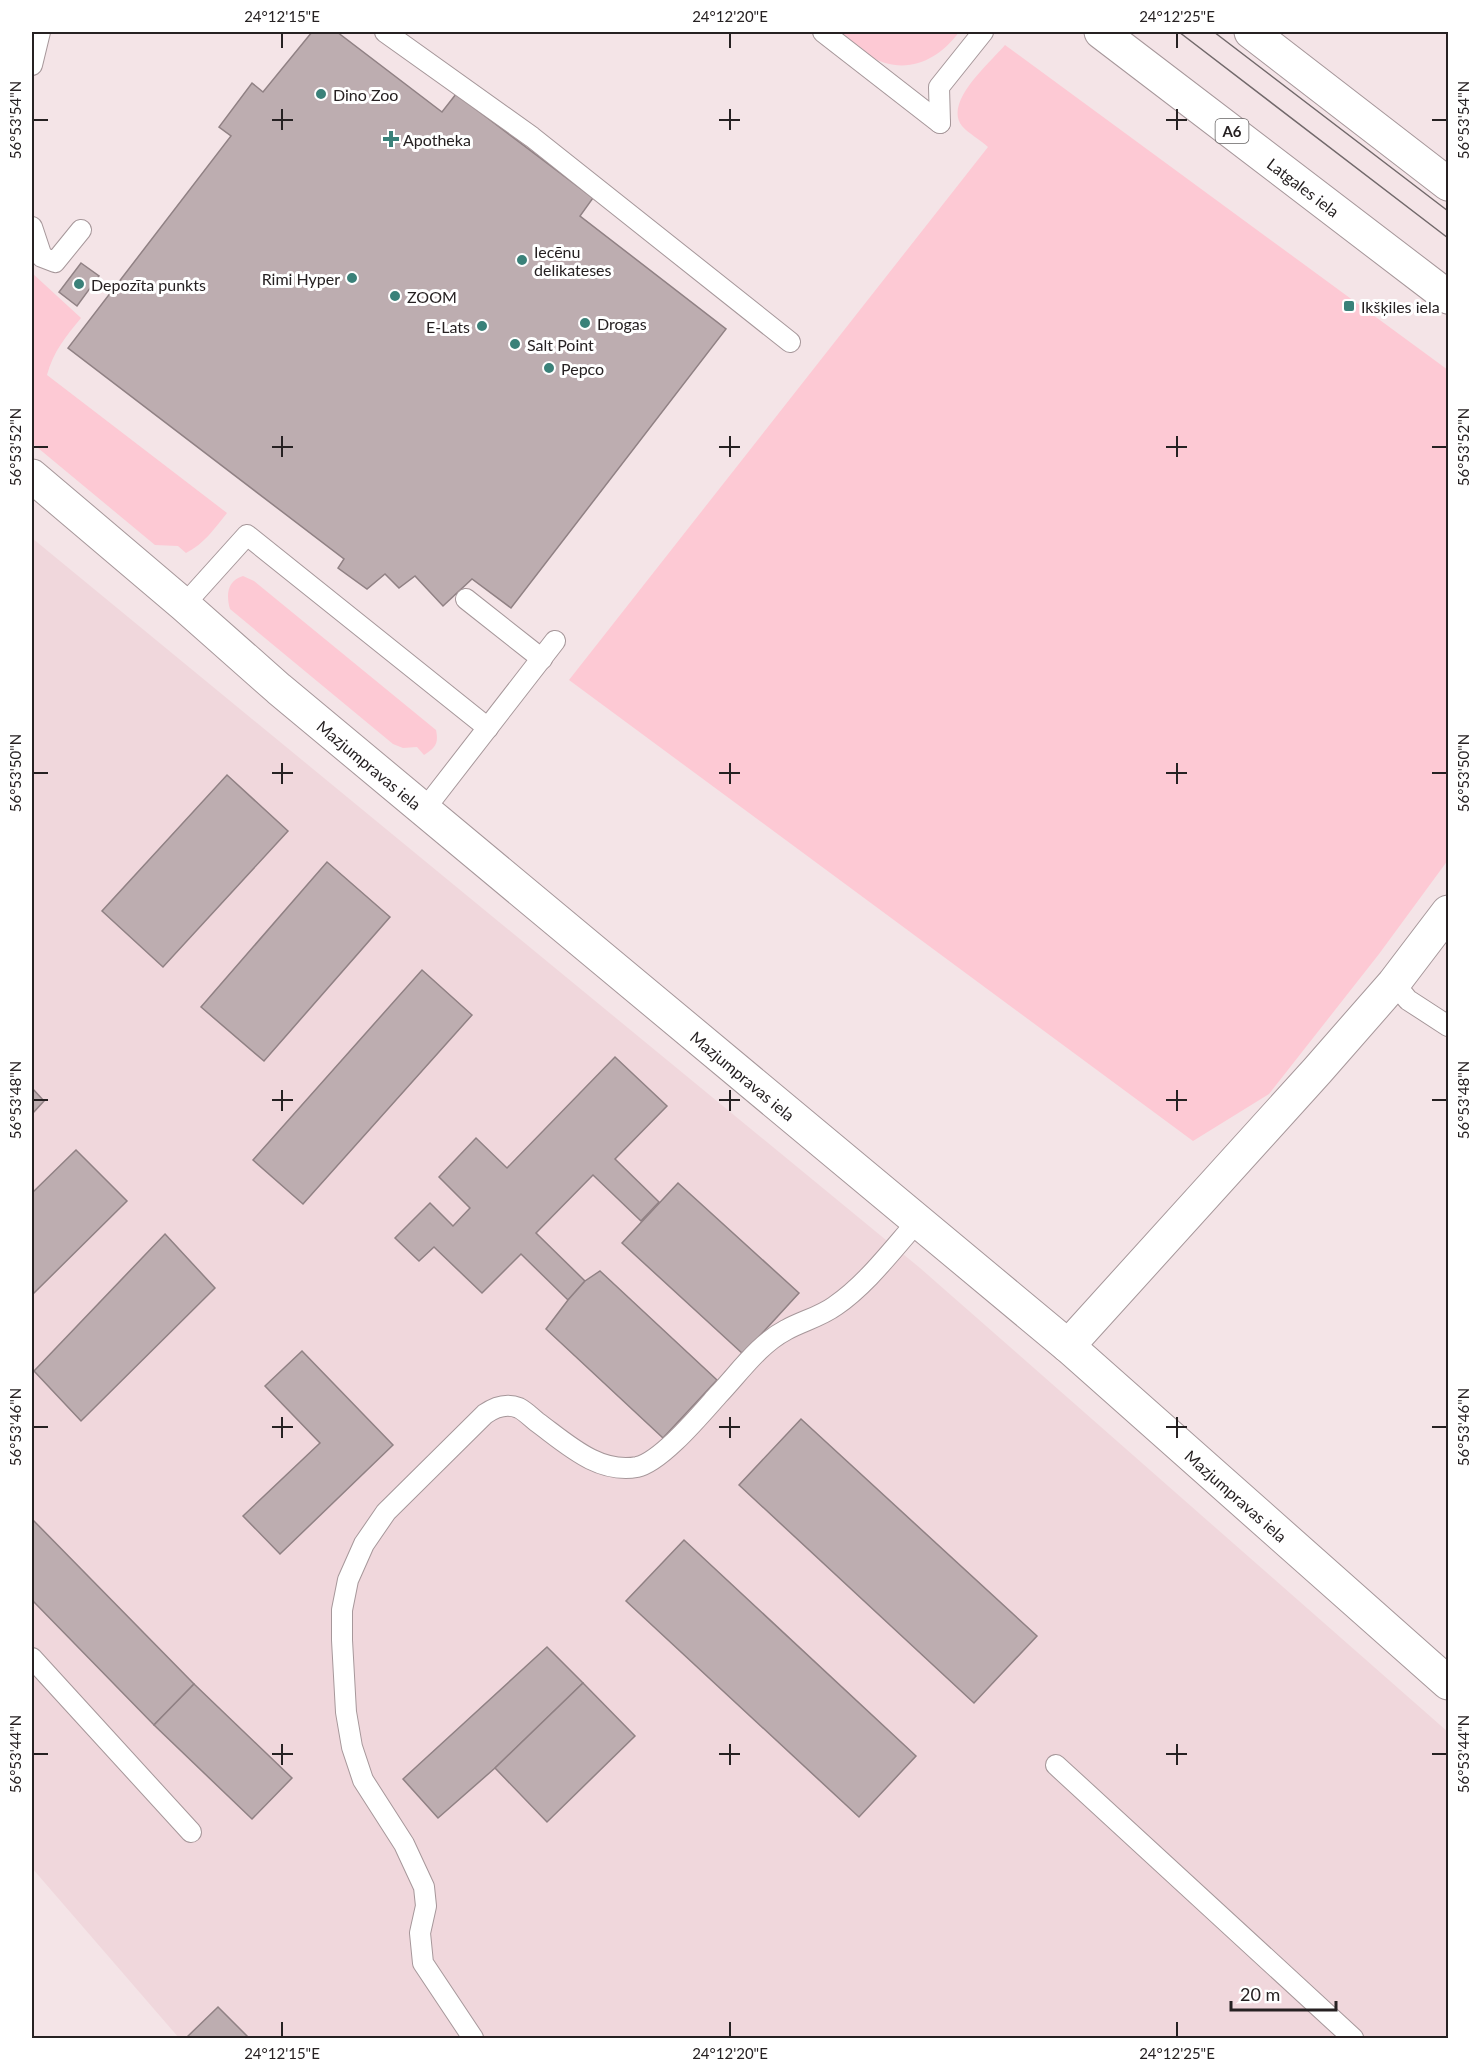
<svg xmlns="http://www.w3.org/2000/svg" width="1480" height="2070" viewBox="0 0 1480 2070" font-family="Lato,sans-serif">
<style>
.built{fill:#f0d7dc}
.green{fill:#fdc9d4}
.building{fill:#bdadb0;stroke:#908184;stroke-width:1.5}
.lines{fill:none;stroke-linecap:round;stroke-linejoin:round}
.service-casing{stroke:#a6979a;stroke-width:22}
.minor-casing{stroke:#a6979a;stroke-width:35}
.trunk-casing{stroke:#a6979a;stroke-width:35}
.service{stroke:#fff;stroke-width:20}
.minor{stroke:#fff;stroke-width:33}
.trunk{stroke:#fff;stroke-width:33}
.tram{stroke:#72696b;stroke-width:1.5}
.ticks{fill:none;stroke:#262122;stroke-width:2}
.poi-dot{fill:#3a8179;stroke:#fff;stroke-width:2}
.labels{text-anchor:middle;dominant-baseline:central;stroke-width:6;stroke-linejoin:round;paint-order:stroke}
.shield{fill:#fff;stroke:#676464;stroke-width:1.5}
.shield-label{font-size:15px;font-weight:bold;fill:#262122}
.poi-label{font-size:16px;fill:#262122;stroke:#fff;text-anchor:start}
.street-label{font-size:16px;fill:#262122;stroke:#fff}
.neatline{fill:none;stroke:#262122;stroke-width:2}
.ticks-label{font-size:15px;text-anchor:middle;fill:#262122}
</style>
<rect width="100%" height="100%" fill="#f4e4e7"/>
<polygon class="built" points="32,538 920,1268 1448,1732 1448,2038 179,2038 32,1868"/>
<g class="green">
<path d="M838,32H959C937,62 903,77 868,55C858,48 848,39 838,32Z"/>
<path d="M1005,45L1448,370V860L1379,954L1269,1094L1193,1141L569,680L988,147C981,140 969,134 962,126C943,102 990,63 1005,45Z"/>
<path d="M32,273L81,318C66,336 53,352 47,375L227,513C214,529 204,544 186,553L178,546L155,545L32,443Z"/>
<path d="M243,576L254,581L436,730C439,744 435,748 424,755L417,747L403,748L393,744L230,609C226,595 227,581 243,576Z"/>
</g>
<g class="building">
<polygon points="312,32 337,32 442,112 456,94 593,198 580,216 726,329 511,608 472,579 443,606 415,576 399,588 385,574 367,589 338,568 344,559 68,348 231,136 219,127 252,83 263,92"/>
<polygon points="81,263 99,276 77,306 59,292"/>
<polygon points="227,775 288,831 163,967 102,911"/>
<polygon points="327,862 390,917 264,1061 201,1007"/>
<polygon points="422,970 472,1015 303,1204 253,1160"/>
<polygon points="615,1057 667,1106 615,1159 659,1202 641,1221 593,1175 536,1233 585,1281 568,1300 521,1254 482,1293 434,1247 419,1261 395,1238 430,1203 453,1226 470,1208 439,1177 476,1138 507,1168"/>
<polygon points="32,1088 44,1101 32,1114"/>
<polygon points="76,1150 127,1201 32,1295 32,1193"/>
<polygon points="678,1183 799,1293 743,1354 622,1243"/>
<polygon points="165,1234 215,1288 81,1421 34,1371"/>
<polygon points="600,1271 717,1380 663,1438 546,1329 568,1300 585,1281"/>
<polygon points="302,1351 393,1445 280,1554 243,1516 320,1443 265,1386"/>
<polygon points="801,1419 1037,1636 974,1703 739,1485"/>
<polygon points="32,1519 194,1684 154,1725 32,1600"/>
<polygon points="684,1540 916,1756 859,1817 626,1601"/>
<polygon points="547,1647 583,1683 495,1768 438,1818 403,1779"/>
<polygon points="583,1683 635,1736 547,1822 495,1768"/>
<polygon points="194,1684 292,1778 252,1819 154,1725"/>
<polygon points="218,2007 249,2038 186,2038"/>
</g>
<g class="lines">
<g class="service-casing">
<g id="service">
<polyline points="385,32 532,137 790,342"/>
<polyline points="823,32 940,123"/>
<polyline points="32,65 40,32"/>
<polyline points="940,123 939,87 983,32"/>
<polyline points="32,227 42,257 55,262 81,230"/>
<polyline points="466,599 542,659"/>
<polyline points="184,605 247,535 488,728"/>
<polyline points="424,810 555,641"/>
<polyline points="1394,983 1408,1000 1448,1026"/>
<polyline points="32,1658 191,1832"/>
<polyline points="1056,1765 1353,2038"/>
<path d="M473,2038L423,1963L420,1933L426,1906L424,1887L404,1844L363,1780L352,1747L346,1712L342,1640V1610L348,1580L364,1544L386,1512L485,1414C495,1407 507,1403 519,1408C525,1411 532,1418 537,1422C567,1444 598,1474 637,1467C661,1462 701,1414 718,1395C739,1373 759,1344 786,1330C802,1321 820,1317 835,1306C867,1284 892,1250 917,1222"/>
</g>
</g>
<g class="minor-casing">
<g id="minor">
<path id="s1" d="M32,476L184,605L279,689L1068,1346L1448,1683"/>
<polyline points="1068,1346 1317,1071 1394,983 1448,912"/>
</g>
</g>
<g class="trunk-casing">
<g id="trunk">
<path id="s2" d="M1101,32L1448,297"/>
<polyline points="1251,32 1448,184"/>
</g>
</g>
<use href="#service" class="service"/>
<use href="#minor" class="minor"/>
<use href="#trunk" class="trunk"/>
<g class="tram">
<polyline points="1179,32 1448,238"/>
<polyline points="1214,32 1448,211"/>
</g>
</g>
<path class="ticks" d="M282,33V48M730,33V48M1177,33V48M282,109V130M730,109V130M1177,109V130M33,120H48M272,120H293M719,120H740M1166,120H1187M1432,120H1447M282,436V457M730,436V457M1177,436V457M33,447H48M272,447H293M719,447H740M1166,447H1187M1432,447H1447M282,763V784M730,763V784M1177,763V784M33,773H48M272,773H293M719,773H740M1166,773H1187M1432,773H1447M282,1090V1111M730,1090V1111M1177,1090V1111M33,1100H48M272,1100H293M719,1100H740M1166,1100H1187M1432,1100H1447M282,1417V1438M730,1417V1438M1177,1417V1438M33,1427H48M272,1427H293M719,1427H740M1166,1427H1187M1432,1427H1447M282,1744V1765M730,1744V1765M1177,1744V1765M33,1754H48M272,1754H293M719,1754H740M1166,1754H1187M1432,1754H1447M282,2022V2037M730,2022V2037M1177,2022V2037"/>
<g class="poi-dot">
<circle cx="321" cy="94" r="6"/>
<path d="M388 130h6v6h6v6h-6v6h-6v-6h-6v-6h6z"/>
<circle cx="522" cy="260" r="6"/>
<circle cx="352" cy="278" r="6"/>
<circle cx="79" cy="284" r="6"/>
<circle cx="395" cy="296" r="6"/>
<rect x="1343" y="300" width="12" height="12" rx="3"/>
<circle cx="585" cy="323" r="6"/>
<circle cx="482" cy="326" r="6"/>
<circle cx="515" cy="344" r="6"/>
<circle cx="549" cy="368" r="6"/>
</g>
<g class="labels">
<rect class="shield" x="1215.5" y="119" width="33" height="24" rx="4.5"/>
<g class="shield-label">
<text x="1232" y="131">A6</text>
</g>
<g class="poi-label">
<text x="333" y="94">Dino Zoo</text>
<text x="403" y="139">Apotheka</text>
<text x="534" y="251">Iecēnu<tspan x="534" dy="18">delikateses</tspan></text>
<text x="340" y="278" text-anchor="end">Rimi Hyper</text>
<text x="91" y="284">Depozīta punkts</text>
<text x="407" y="296">ZOOM</text>
<text x="1361" y="306">Ikšķiles iela</text>
<text x="597" y="323">Drogas</text>
<text x="470" y="326" text-anchor="end">E-Lats</text>
<text x="527" y="344">Salt Point</text>
<text x="561" y="368">Pepco</text>
</g>
<g class="street-label">
<text stroke="none"><textPath href="#s2" startOffset="255">Latgales iela</textPath></text>
<text stroke="none"><textPath href="#s1" startOffset="444">Mazjumpravas iela</textPath></text>
<text stroke="none"><textPath href="#s1" startOffset="930">Mazjumpravas iela</textPath></text>
<text stroke="none"><textPath href="#s1" startOffset="1578">Mazjumpravas iela</textPath></text>
</g>
</g>
<rect width="1480" height="2070" fill="none" stroke="#ffffff" stroke-width="66"/>
<path d="M1231 2001v9h105v-9" fill="none" stroke="#262122" stroke-width="3"/>
<text x="1240" y="2001" font-size="18" fill="#262122" stroke="#ffffff" stroke-width="4.5" paint-order="stroke">20 m</text>
<rect x="33" y="33" width="1414" height="2004" class="neatline"/>
<g class="ticks-label">
<text x="282" y="22">24°12'15"E</text>
<text x="730" y="22">24°12'20"E</text>
<text x="1177" y="22">24°12'25"E</text>
<text transform="translate(16 120) rotate(-90)" y="5">56°53'54"N</text>
<text transform="translate(1464 120) rotate(-90)" y="5">56°53'54"N</text>
<text transform="translate(16 447) rotate(-90)" y="5">56°53'52"N</text>
<text transform="translate(1464 447) rotate(-90)" y="5">56°53'52"N</text>
<text transform="translate(16 773) rotate(-90)" y="5">56°53'50"N</text>
<text transform="translate(1464 773) rotate(-90)" y="5">56°53'50"N</text>
<text transform="translate(16 1100) rotate(-90)" y="5">56°53'48"N</text>
<text transform="translate(1464 1100) rotate(-90)" y="5">56°53'48"N</text>
<text transform="translate(16 1427) rotate(-90)" y="5">56°53'46"N</text>
<text transform="translate(1464 1427) rotate(-90)" y="5">56°53'46"N</text>
<text transform="translate(16 1754) rotate(-90)" y="5">56°53'44"N</text>
<text transform="translate(1464 1754) rotate(-90)" y="5">56°53'44"N</text>
<text x="282" y="2059">24°12'15"E</text>
<text x="730" y="2059">24°12'20"E</text>
<text x="1177" y="2059">24°12'25"E</text>
</g>
</svg>
